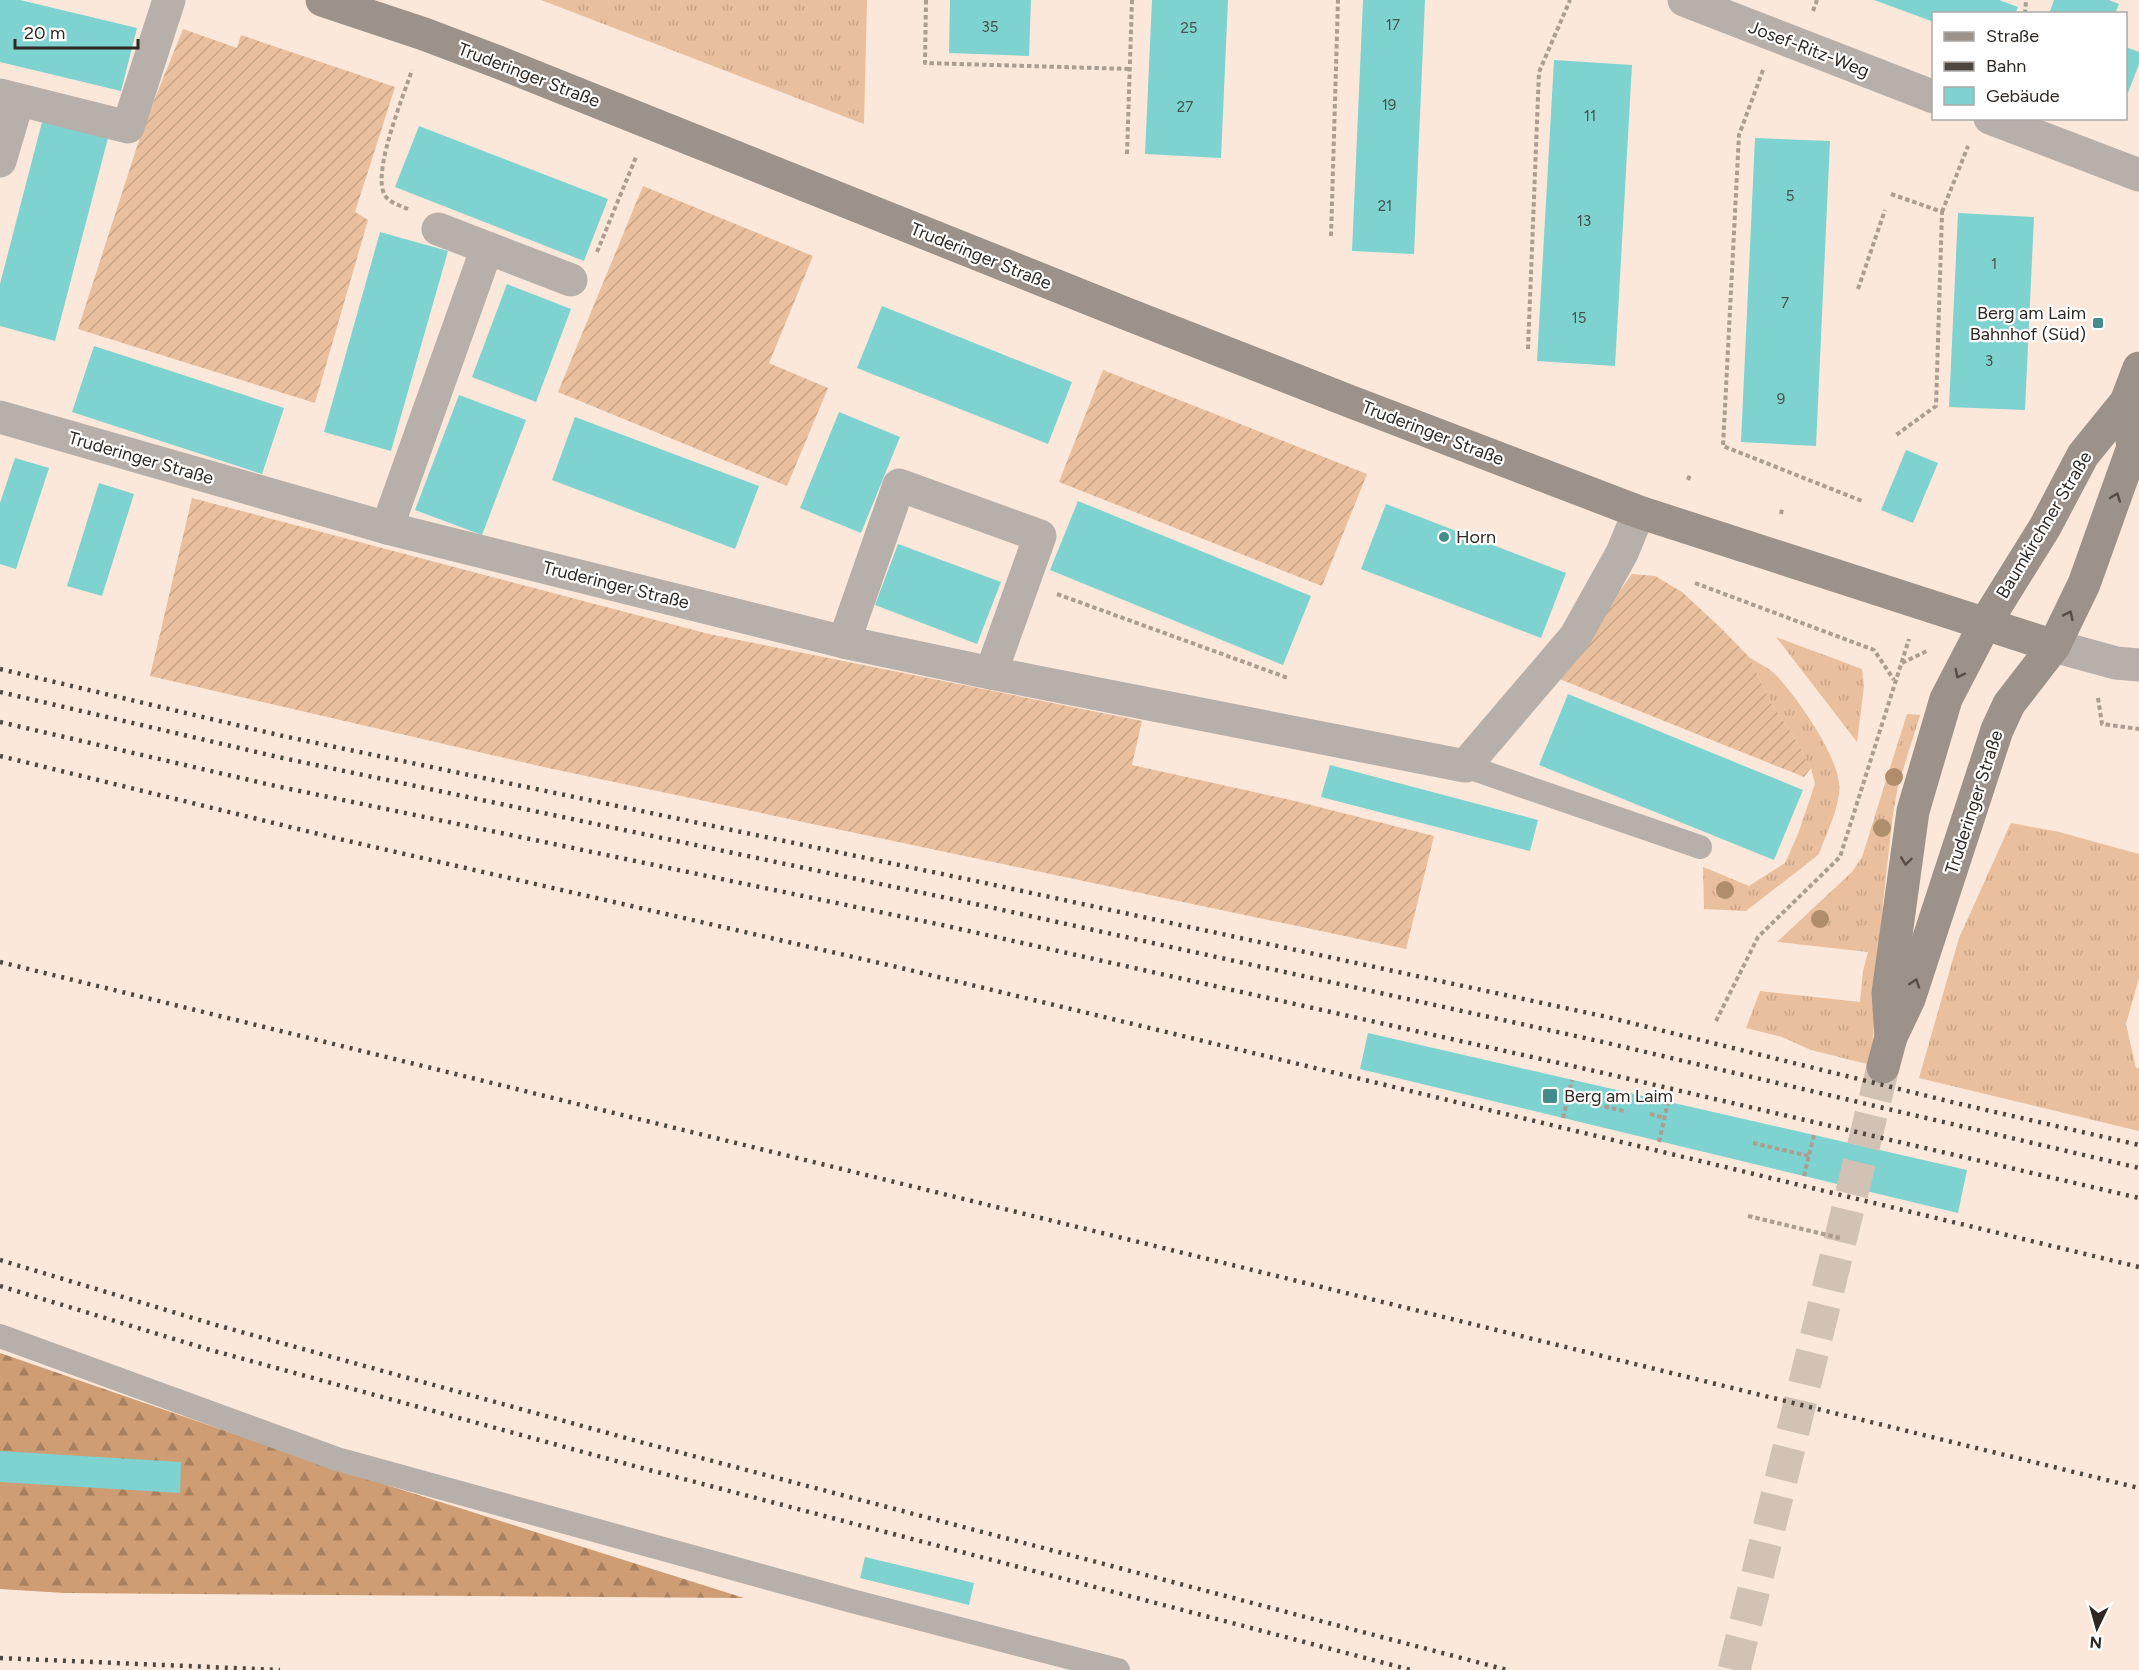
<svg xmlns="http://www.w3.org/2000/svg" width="2139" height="1670" viewBox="0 0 2139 1670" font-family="Figtree,sans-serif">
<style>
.grass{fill:url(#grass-tufts)}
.forest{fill:url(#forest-firs)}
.garden{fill:url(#garden-furrows)}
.building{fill:#7ed2d0}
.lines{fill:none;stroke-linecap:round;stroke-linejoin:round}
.secondary-tunnel{stroke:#d2c2b5;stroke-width:33;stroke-dasharray:33 16;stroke-linecap:butt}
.path{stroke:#ab9d92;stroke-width:4;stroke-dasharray:4.5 3;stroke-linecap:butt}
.lane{stroke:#b7afa9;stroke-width:24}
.street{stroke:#b7afa9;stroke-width:33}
.secondary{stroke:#9d9289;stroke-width:33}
.rail{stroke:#4f4640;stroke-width:4.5;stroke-dasharray:3 6;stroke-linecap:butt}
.tree{fill:#b08d6b}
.oneway{stroke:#564d47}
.poi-dot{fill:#448c8b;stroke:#fff;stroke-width:2}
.labels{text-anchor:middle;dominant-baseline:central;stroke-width:4.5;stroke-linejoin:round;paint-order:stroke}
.number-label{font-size:15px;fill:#43524e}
.street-label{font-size:18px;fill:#2f2823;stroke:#fff}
.poi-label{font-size:18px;fill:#2f2823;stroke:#fff;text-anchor:start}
</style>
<defs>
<pattern id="grass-tufts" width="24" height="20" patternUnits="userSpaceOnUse" patternTransform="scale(1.5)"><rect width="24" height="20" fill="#e9bf9d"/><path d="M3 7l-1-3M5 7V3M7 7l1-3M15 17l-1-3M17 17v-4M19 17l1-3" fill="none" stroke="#c8a487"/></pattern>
<pattern id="forest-firs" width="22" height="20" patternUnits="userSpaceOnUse" patternTransform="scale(1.5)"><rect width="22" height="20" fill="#cf9d73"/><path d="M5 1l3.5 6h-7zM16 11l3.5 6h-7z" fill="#a8805e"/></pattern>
<pattern id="garden-furrows" width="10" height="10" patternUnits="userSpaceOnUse" patternTransform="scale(1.5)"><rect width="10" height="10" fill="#e9bf9d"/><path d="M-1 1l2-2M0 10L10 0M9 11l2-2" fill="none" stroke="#c8a487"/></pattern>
</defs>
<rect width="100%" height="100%" fill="#fbe8da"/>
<g class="grass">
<polygon points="541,0 867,0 864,124"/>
<polygon points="1776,637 1862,669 1864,686 1857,742"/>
<path d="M1749,657C1758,663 1769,668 1776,675C1797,697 1836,753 1839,783C1842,803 1826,834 1819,854L1813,859L1746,911L1704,909L1703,867L1749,886L1785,863L1798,834L1815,784L1811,768L1794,737L1771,703Z"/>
<polygon points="1907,714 1920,715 1898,786 1893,814 1883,902 1871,1065 1811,1050 1782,1037 1746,1028 1760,991 1860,1002 1863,971 1868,952 1777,942 1852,872 1862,857"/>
<polygon points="2011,823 2059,832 2139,854 2139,978 2126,1024 2136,1068 2139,1068 2139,1131 1919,1078 1959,938"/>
</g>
<polygon class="forest" points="0,1353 333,1468 744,1598 64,1593 0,1589"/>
<g class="garden">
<polygon points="183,29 237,48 241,35 395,87 355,212 368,220 315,403 78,329 143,128"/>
<polygon points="643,186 813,256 769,363 828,388 787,486 558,392"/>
<polygon points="1103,370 1367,474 1322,586 1059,482"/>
<polygon points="192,498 709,634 1142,721 1132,765 1295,801 1434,836 1406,949 548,768 150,676"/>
<polygon points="1632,574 1655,576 1682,592 1723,630 1749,657 1771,703 1794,737 1811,768 1804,777 1557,678"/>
</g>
<g class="building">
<polygon points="0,0 20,0 137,28 121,91 0,62"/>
<polygon points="950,0 1031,0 1029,56 949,53"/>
<polygon points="1152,0 1228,0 1221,158 1145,154"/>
<polygon points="1363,0 1425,0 1414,254 1352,251"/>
<polygon points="1874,0 1999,0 2018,7 2015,14 1934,14 1934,22"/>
<polygon points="2054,0 2109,0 2119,4 2115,14 2049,14"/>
<polygon points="2126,47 2139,52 2139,64 2128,93 2126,92"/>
<polygon points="1554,60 1632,65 1615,366 1537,361"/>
<polygon points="42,122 108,138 55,341 0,326 0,284"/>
<polygon points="419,126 608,199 584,261 395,187"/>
<polygon points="1755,138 1830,141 1816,446 1741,442"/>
<polygon points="1958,213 2034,217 2025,410 1949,407"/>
<polygon points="380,232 448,251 391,451 324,432"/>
<polygon points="507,284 571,309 536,402 472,377"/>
<polygon points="882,306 1072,382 1048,444 857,368"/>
<polygon points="94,346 284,408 262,474 72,412"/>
<polygon points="459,395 526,420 482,535 415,510"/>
<polygon points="839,412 900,437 861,533 800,508"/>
<polygon points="575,417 759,486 735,549 552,480"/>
<polygon points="1906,450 1938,463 1913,523 1881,510"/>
<polygon points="15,458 49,468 16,569 0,564 0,503"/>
<polygon points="99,483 134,494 102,596 67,586"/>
<polygon points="1078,501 1311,596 1283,665 1050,570"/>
<polygon points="1386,504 1566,573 1541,638 1361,569"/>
<polygon points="898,544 1001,582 977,644 875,605"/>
<polygon points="1568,694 1803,790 1774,860 1539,765"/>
<polygon points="1330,765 1538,820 1530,851 1321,797"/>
<polygon points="1368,1033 1967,1170 1958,1213 1360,1069"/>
<polygon points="0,1451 181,1462 180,1493 0,1482"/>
<polygon points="865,1557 974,1583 969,1605 860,1578"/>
</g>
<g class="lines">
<polyline class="secondary-tunnel" points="1734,1670 1883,1067"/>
<g class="path">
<polyline points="926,0 925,63 1130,69"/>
<polyline points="1813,11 1817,0"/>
<polyline points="2025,14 2026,0"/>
<polyline points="1763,70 1739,135 1723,446 1862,501"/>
<polyline points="1127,154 1132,0"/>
<polyline points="1891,194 1942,212 1936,406 1896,435"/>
<path d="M408,209C399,205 386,202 383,191C375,165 403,97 412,70"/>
<polyline points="1942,212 1968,146"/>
<polyline points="1331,236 1338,0"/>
<polyline points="597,252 636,157"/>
<polyline points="1858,289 1885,210"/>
<polyline points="1528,349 1539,72 1570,0"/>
<polyline points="1688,480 1690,475"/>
<polyline points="1781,514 1782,509"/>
<polyline points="1695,583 1874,650 1894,680"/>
<polyline points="1057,594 1288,678"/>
<polyline points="1902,663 1929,650"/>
<polyline points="2098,698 2102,724 2139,729"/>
<polyline points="1716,1021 1758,937 1840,857 1909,639"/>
<polyline points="1568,1098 1624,1111"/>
<polyline points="1650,1114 1665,1118"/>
<polyline points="1563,1118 1572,1080"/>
<polyline points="1659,1142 1668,1102"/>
<polyline points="1753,1143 1809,1156"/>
<polyline points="1804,1176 1814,1135"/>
<polyline points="1748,1216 1840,1238"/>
</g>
<g class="lane">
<polyline points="1465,766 1700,847"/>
<polyline points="0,1336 337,1459 848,1600 1118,1670"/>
</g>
<g class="street">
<polyline points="1684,0 1934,97"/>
<polyline points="0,95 128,127 169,0"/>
<polyline points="1990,118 2139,175"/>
<polyline points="0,161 18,100"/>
<polyline points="438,229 571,280"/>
<polyline points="0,417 387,528 844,642 991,673 1465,766 1575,637 1622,553 1639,512"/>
<polyline points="387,528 487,248"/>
<polyline points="844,642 899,485 1040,536 991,673"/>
<polyline points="2054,646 2116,663 2139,665"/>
</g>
<g class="secondary">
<polyline points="322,0 424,34 498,62 1127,314 1349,401 1639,512 2054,646"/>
<polyline points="1891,1037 1888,993 1913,811 1946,699 1986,622 2045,527 2083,455 2126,402 2139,368"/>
<polyline points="1883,1067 1891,1037 1909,999 1997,730 2009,704 2054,646 2084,584 2133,447 2126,402"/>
</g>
<g class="rail">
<polyline points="0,669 283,736 985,883 1607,1017 1960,1104 2139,1145"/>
<polyline points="0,692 278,757 980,905 1603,1042 2139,1168"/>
<polyline points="0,722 271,785 942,925 1608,1074 2139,1198"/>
<polyline points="0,756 335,838 897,967 2139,1267"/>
<polyline points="0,962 2139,1488"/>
<polyline points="0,1260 216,1325 644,1443 1507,1670"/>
<polyline points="0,1286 207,1349 638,1467 1411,1670"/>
<polyline points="0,1658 280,1670"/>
</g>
</g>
<g class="tree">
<circle cx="1894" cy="777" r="9"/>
<circle cx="1882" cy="828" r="9"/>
<circle cx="1725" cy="890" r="9"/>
<circle cx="1820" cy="919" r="9"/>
</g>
<defs><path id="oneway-chevron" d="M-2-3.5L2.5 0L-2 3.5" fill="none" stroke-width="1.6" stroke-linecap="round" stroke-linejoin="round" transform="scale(1.5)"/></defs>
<g class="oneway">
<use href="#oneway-chevron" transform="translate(2116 497) rotate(-70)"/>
<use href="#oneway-chevron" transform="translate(2069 615) rotate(-64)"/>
<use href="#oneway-chevron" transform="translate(1959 674) rotate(117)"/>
<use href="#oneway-chevron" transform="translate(1906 861) rotate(98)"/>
<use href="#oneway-chevron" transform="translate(1915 983) rotate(-72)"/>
</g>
<g class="poi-dot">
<rect x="2092" y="317" width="12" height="12" rx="3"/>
<circle cx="1444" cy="537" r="6"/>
<rect x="1542" y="1088" width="16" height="16" rx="3"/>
</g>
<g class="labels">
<g class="number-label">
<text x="1393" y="25">17</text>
<text x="990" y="27">35</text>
<text x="1189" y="28">25</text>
<text x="1389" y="105">19</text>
<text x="1185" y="107">27</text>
<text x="1590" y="116">11</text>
<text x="1790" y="196">5</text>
<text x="1385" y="206">21</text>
<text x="1584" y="221">13</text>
<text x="1994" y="264">1</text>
<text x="1785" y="303">7</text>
<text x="1579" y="318">15</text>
<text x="1989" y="361">3</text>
<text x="1781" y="399">9</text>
</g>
<g class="street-label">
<text transform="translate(1809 49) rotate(21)">Josef-Ritz-Weg</text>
<text transform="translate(529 75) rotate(21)">Truderinger Straße</text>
<text transform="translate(981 256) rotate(22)">Truderinger Straße</text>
<text transform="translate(1433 433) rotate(21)">Truderinger Straße</text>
<text transform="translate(141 458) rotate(16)">Truderinger Straße</text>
<text transform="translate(2044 525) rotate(-59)">Baumkirchner Straße</text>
<text transform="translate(616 585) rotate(14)">Truderinger Straße</text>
<text transform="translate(1974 802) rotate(-72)">Truderinger Straße</text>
</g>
<g class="poi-label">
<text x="2086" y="313" text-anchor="end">Berg am Laim<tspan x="2086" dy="21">Bahnhof (Süd)</tspan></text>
<text x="1456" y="537">Horn</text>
<text x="1564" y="1096">Berg am Laim</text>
</g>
</g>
<rect x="1932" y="12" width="195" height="108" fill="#ffffff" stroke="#aca9a7" stroke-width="1.5"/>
<rect x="1944" y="32" width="30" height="9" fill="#9d9289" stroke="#aca9a7" stroke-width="1.5"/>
<text x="1986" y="42" font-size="18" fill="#2f2823">Straße</text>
<rect x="1944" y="62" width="30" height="9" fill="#4f4640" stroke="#aca9a7" stroke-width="1.5"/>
<text x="1986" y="72" font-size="18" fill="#2f2823">Bahn</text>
<rect x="1944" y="87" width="30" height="18" fill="#7ed2d0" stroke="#aca9a7" stroke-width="1.5"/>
<text x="1986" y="102" font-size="18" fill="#2f2823">Gebäude</text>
<g transform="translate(2097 1628) rotate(185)" stroke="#ffffff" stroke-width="4.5" paint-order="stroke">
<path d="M0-4.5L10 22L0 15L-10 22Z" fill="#2f2823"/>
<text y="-9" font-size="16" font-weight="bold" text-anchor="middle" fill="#2f2823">N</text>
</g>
<path d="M15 39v9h123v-9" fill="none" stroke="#2f2823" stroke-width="3"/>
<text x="24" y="39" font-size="18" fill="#2f2823" stroke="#ffffff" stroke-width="4.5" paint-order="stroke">20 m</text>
</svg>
